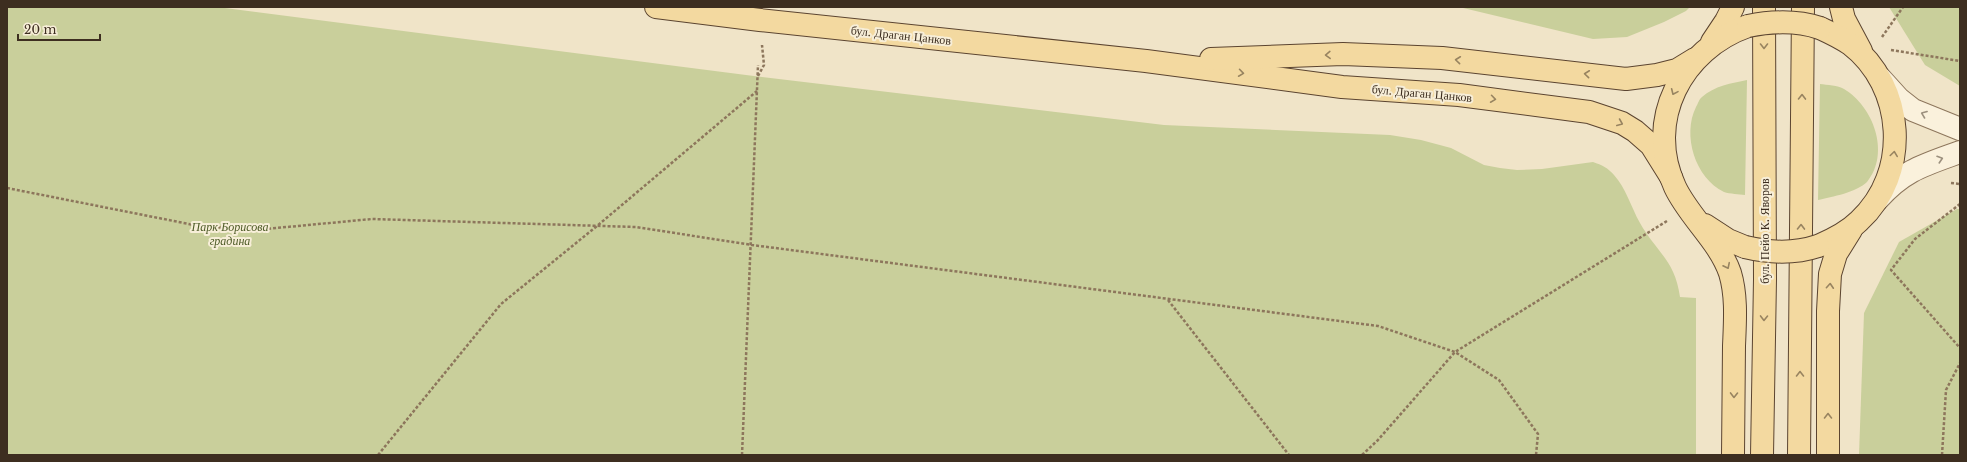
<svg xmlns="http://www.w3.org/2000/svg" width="1967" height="462" viewBox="0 0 1967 462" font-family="'Libre Baskerville',serif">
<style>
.green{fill:#c9cf9b}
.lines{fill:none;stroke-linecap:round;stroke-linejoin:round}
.minor-casing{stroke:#8d765c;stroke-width:24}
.major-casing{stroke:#5b4430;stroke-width:24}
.path{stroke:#8d765c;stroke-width:2.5;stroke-dasharray:3 2;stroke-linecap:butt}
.minor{stroke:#faf1dc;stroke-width:22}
.major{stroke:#f3d9a0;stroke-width:22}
.major-bridge-casing{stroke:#5b4430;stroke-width:24;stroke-linecap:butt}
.major-bridge{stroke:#f3d9a0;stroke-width:22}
.oneway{stroke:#988460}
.oneway2{stroke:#9c907e}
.labels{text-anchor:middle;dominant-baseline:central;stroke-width:4;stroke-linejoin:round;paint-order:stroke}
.street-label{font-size:12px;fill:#3d2e20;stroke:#f7eed8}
.park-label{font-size:12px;font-style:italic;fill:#4d5a26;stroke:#f7eed8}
</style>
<rect width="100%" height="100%" fill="#f0e4c8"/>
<g class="green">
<path d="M7,7H217L746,75L1164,125L1390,135L1421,140L1451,148L1484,165L1500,168L1517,170L1542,169L1593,162C1602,165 1608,168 1614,175C1626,188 1631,207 1640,223C1657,253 1675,260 1680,297L1696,298V455H7Z"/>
<polygon points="1459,7 1690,7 1686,11 1664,22 1627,37 1593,39"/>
<polygon points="1889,7 1960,7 1960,86 1925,65"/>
<path d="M1747,80L1745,195C1739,194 1730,194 1724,192C1695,178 1682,135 1696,107C1698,104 1699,99 1702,97C1714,86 1732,83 1747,80Z"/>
<path d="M1820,84C1827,85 1838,85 1844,89C1873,106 1891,153 1867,182C1857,192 1832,197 1818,200Z"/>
<polygon points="1957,209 1960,209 1960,455 1859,455 1864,313 1899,242"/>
</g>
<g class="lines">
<g class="minor-casing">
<g id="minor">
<polyline points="1880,78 1899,99 1913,110 1960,129"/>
<path d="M1878,199C1904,170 1924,165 1960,152"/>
</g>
</g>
<g class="major-casing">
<g id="major">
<polyline points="656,7 760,20 1146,61 1342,87 1459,95 1589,112 1622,123 1635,131 1651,145 1671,177"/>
<polyline points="1841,7 1844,19 1861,51"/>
<polyline points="1712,42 1726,21 1733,7"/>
<polyline points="1211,59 1343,54 1442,58 1626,79 1657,75 1677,70 1695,59"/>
<polyline points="1705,225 1728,240 1745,247"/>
<path d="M1818,246C1832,240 1848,232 1859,221C1911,173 1905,86 1850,44C1841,38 1831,33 1820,28"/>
<path d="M1733,455C1733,419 1734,382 1734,346C1735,322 1737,296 1730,273C1719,241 1689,217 1675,187C1644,120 1682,49 1748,26"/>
<polyline points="1762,455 1765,279 1764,7"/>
<polyline points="1799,455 1803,7"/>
<polyline points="1828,455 1828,311 1830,274 1836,254 1851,230"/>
</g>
</g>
<g class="path">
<polyline points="1882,37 1903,7"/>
<polyline points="1891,50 1960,61"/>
<polyline points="758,76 764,65 762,45"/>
<polyline points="1951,183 1960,184"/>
<polyline points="7,188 199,226 255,230 372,219 636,227 752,245 1378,326 1455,352 1499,380 1538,434 1536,455"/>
<polyline points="1960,204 1915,239 1891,270 1960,348"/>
<polyline points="1168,300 1289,455"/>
<polyline points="378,455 501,304 597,226 757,91"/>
<polyline points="742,455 758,65"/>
<polyline points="1362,455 1378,440 1455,352 1667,221"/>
<polyline points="1942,455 1946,390 1960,363"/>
</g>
<use href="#minor" class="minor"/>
<use href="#major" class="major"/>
<g class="major-bridge-casing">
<g id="major-bridge">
<path d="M1748,26C1773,21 1796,20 1820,28"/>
<path d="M1745,247C1770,253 1794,254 1818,246"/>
</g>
</g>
<use href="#major-bridge" class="major-bridge"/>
</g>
<defs><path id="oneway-chevron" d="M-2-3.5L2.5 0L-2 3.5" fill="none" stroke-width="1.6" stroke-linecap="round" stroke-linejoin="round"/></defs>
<g class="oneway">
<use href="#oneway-chevron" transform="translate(1764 46) rotate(90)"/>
<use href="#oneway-chevron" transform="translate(1328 55) rotate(178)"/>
<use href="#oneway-chevron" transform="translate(1458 60) rotate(-174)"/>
<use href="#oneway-chevron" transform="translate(1241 73) rotate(8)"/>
<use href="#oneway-chevron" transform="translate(1587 74) rotate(-174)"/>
<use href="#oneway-chevron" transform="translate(1674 92) rotate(114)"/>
<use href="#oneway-chevron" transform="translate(1802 97) rotate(-89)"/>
<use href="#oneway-chevron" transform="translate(1493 99) rotate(8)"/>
<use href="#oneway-chevron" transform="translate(1620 123) rotate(23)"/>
<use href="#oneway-chevron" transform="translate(1894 154) rotate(-82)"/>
<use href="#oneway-chevron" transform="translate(1801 227) rotate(-89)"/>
<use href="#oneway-chevron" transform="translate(1727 266) rotate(64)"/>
<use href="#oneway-chevron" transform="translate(1830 286) rotate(-86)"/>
<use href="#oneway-chevron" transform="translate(1764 318) rotate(91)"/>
<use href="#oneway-chevron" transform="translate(1800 374) rotate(-90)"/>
<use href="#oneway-chevron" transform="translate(1734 395) rotate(91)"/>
<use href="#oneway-chevron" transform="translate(1828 416) rotate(-90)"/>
</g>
<g class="oneway2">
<use href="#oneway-chevron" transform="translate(1924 114) rotate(-159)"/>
<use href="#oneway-chevron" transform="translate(1940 159) rotate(-18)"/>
</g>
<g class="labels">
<g class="street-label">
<text transform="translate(901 35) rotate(6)">бул. Драган Цанков</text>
<text transform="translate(1422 93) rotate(5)">бул. Драган Цанков</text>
<text transform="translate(1764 231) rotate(-90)">бул. Пейо К. Яворов</text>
</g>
<g class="park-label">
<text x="230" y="226">Парк Борисова<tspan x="230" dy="14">градина</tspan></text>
</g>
</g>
<rect width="1967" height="462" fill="none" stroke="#3d2e20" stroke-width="16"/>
<path d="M18 34v6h82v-6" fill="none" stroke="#3d2e20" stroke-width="2"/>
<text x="24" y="34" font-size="12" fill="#3d2e20" stroke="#f7eed8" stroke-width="3" paint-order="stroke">20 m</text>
</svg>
